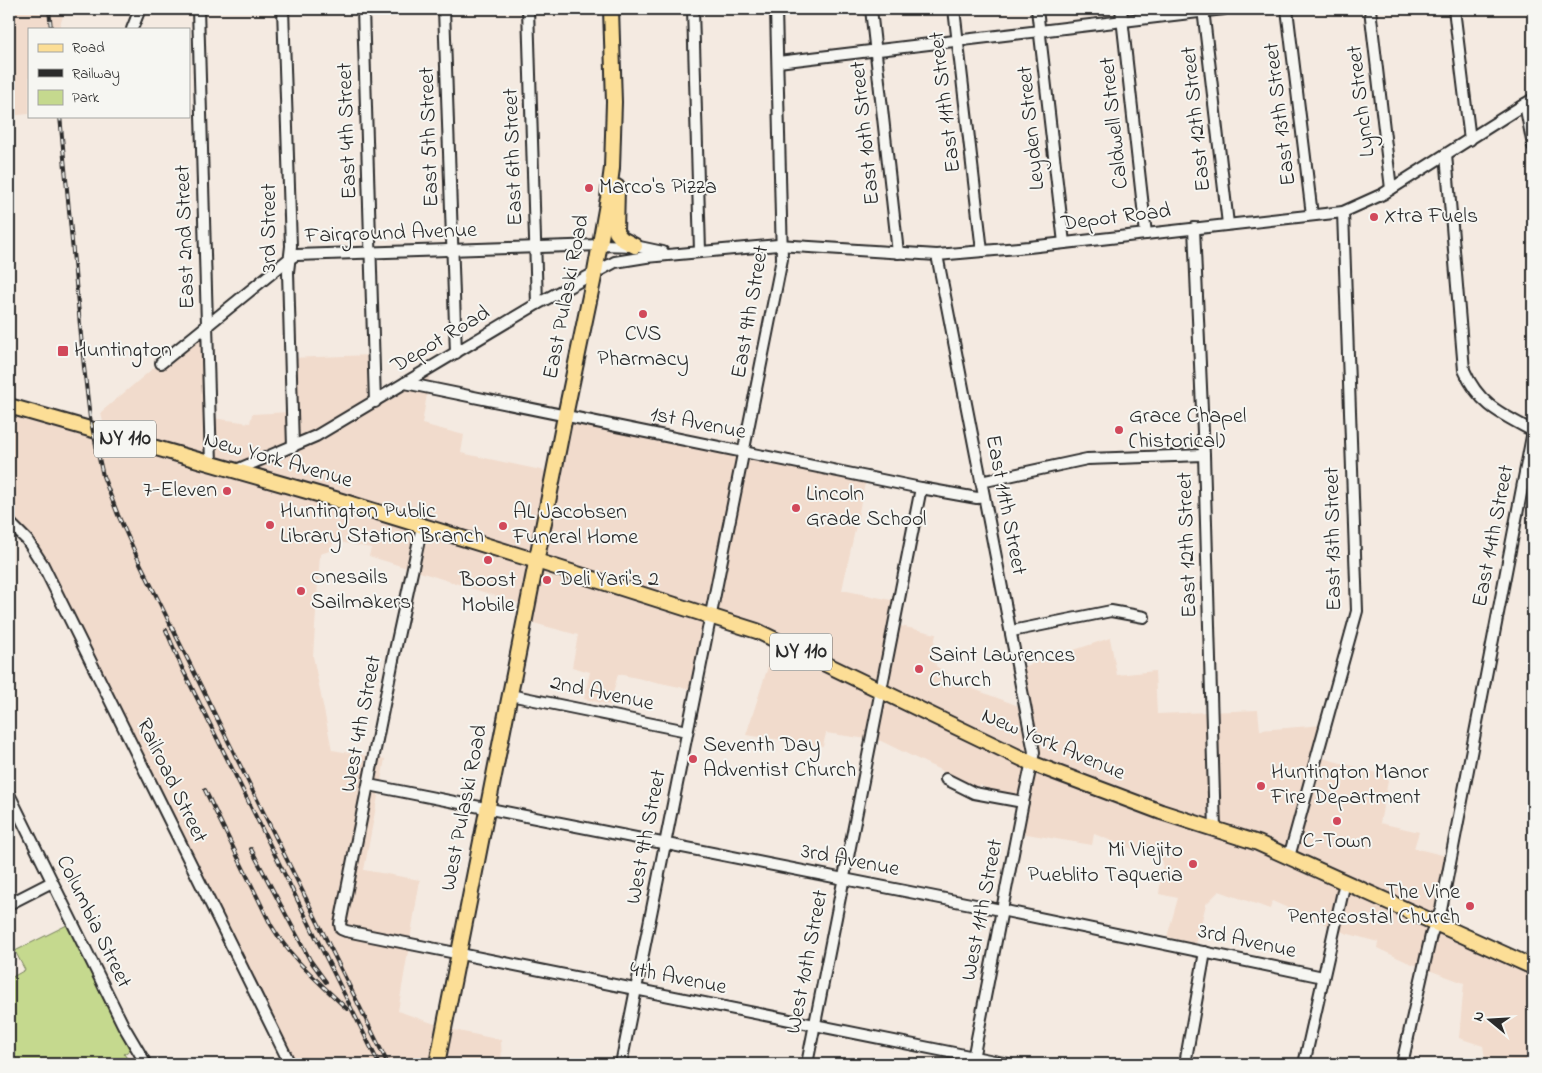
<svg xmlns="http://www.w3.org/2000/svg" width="1542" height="1073" viewBox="0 0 1542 1073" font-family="'Indie Flower',sans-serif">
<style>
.built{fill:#f1dbcc}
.green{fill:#c5d98e;stroke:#78825c}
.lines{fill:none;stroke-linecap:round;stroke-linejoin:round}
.minor-casing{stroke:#2b2b2b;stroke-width:14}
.major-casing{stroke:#2b2b2b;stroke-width:18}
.minor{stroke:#f6f6f2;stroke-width:10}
.major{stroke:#fcde96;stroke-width:14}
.rail-casing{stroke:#2b2b2b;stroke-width:4}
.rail{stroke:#f6f6f2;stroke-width:2;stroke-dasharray:5.5;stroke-linecap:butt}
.poi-dot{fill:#d1495b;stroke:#f6f6f2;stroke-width:2}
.labels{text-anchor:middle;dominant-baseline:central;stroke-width:4;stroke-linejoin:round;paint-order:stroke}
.shield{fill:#f6f6f2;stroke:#686867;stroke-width:1}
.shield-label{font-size:21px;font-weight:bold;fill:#2b2b2b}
.street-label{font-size:22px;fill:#2b2b2b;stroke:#f6f6f2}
.poi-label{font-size:22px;fill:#2b2b2b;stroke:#f6f6f2;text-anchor:start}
</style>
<rect width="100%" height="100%" fill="#f4eae1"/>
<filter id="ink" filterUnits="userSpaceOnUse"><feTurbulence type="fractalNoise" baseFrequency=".02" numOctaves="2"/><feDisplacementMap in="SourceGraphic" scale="10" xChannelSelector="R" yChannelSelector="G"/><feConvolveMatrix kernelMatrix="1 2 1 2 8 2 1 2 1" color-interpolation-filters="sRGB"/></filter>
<g filter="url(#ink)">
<g class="built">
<polygon points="9,9 65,9 59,29 29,29 29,114 9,116"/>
<polygon points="206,324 212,418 250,423 252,414 290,412 289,358 372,355 374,403 431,370 422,424 464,435 461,453 555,473 566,417 866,479 842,590 896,601 892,624 936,634 933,649 936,666 968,687 1029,710 1020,668 1110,638 1117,675 1155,671 1157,714 1258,710 1260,730 1323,725 1315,756 1389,776 1380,823 1419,832 1414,848 1450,857 1433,924 1533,970 1533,1064 1486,1064 1483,1046 1459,1038 1464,983 1407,962 1377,948 1378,942 1345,933 1272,901 1270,909 1219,891 1206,904 1196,944 1167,937 1178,898 1159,894 1163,861 1094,834 1092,845 1015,832 1021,800 1002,796 980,785 977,788 881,741 826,733 823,746 746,735 776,642 710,618 694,690 618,674 610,705 584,699 590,672 572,667 578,635 526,621 528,606 369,556 371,548 334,541 330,551 320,554 313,656 332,750 385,759 364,870 420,880 398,1011 449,1029 501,1040 502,1064 295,1064 46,558 33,538 9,513 9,415 107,443 101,412"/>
</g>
<polygon class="green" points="67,925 130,1050 124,1054 131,1064 9,1064 9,979 25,970 15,951"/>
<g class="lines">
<g class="minor-casing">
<g id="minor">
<polyline points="198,9 211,464"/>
<polyline points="283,9 291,246 288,272 293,447"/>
<polyline points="363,9 375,402"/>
<polyline points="444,9 456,353"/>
<polyline points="528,9 537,304"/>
<polyline points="693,9 700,251"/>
<polyline points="871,9 898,253"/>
<polyline points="954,9 982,251"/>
<polyline points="1037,9 1064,243"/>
<polyline points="1121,9 1146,234"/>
<polyline points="1203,9 1228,224"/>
<polyline points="1287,9 1312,215"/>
<polyline points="1370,9 1391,189"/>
<polyline points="1454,9 1470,140"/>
<polyline points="132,29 140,9"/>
<polyline points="778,62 1224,9"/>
<polyline points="1525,104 1533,146"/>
<path d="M1446,154L1464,370C1479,405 1501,414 1533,431"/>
<polyline points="1194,228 1204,455 1215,830"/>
<polyline points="937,255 1034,752 1023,802 972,1064"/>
<polyline points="161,363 289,259 296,255 600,245 635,246 663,252"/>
<polyline points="405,383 921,488 977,498 984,497"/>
<polyline points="234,471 316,436 537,304 615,262 646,257 778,245 937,255 1029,247 1343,212 1383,194 1533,99"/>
<polyline points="981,482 1087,459 1204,455"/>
<polyline points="9,522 27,540 43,565 290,1064"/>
<polyline points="422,526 394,655 340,924 341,929 346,931 1009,1064"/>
<polyline points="1012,631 1111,611 1144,617"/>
<polyline points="510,695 687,731"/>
<polyline points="946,779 974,793 1023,802"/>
<polyline points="369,785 1001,910 1323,977"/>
<polyline points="9,794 123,1025 146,1064"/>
<polyline points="1289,857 1357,611 1343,212"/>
<polyline points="9,904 52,882"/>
<polyline points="621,1064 782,259 776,9"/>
<polyline points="807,1064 921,488"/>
<polyline points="1185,1064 1205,952"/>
<polyline points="1304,1064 1345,882"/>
<polyline points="1402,1064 1431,935 1441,910 1533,431"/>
</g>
</g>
<g class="major-casing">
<g id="major">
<polyline points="617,187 616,232 622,239 635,246"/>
<polyline points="9,406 335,499 527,558 757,631 1031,763 1161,812 1258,843 1533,967"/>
<polyline points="437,1064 565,416 595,272 608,198 612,168 614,102 611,9"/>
</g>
</g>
<use href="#minor" class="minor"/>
<use href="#major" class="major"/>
<g class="rail-casing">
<g id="rail">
<polyline points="49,9 51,29"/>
<polyline points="60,116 84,367 90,418 103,476 118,515 139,561 388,1064"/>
<polyline points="166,630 182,668 379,1064"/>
<path d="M205,790L271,925C292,960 318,981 347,1009"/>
<polyline points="251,849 310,960 326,982"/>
</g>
</g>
<use href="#rail" class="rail"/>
</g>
</g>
<g class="poi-dot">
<circle cx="589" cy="188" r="5"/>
<circle cx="1374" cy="217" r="5"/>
<circle cx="643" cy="314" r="5"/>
<rect x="57" y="345" width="12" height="12" rx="2.5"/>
<circle cx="1119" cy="430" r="5"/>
<circle cx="227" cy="491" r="5"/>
<circle cx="796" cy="508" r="5"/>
<circle cx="270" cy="525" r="5"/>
<circle cx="503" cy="526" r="5"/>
<circle cx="488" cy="560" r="5"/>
<circle cx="547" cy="580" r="5"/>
<circle cx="301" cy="591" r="5"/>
<circle cx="919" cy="669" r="5"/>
<circle cx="693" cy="759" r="5"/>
<circle cx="1261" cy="786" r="5"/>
<circle cx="1337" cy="821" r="5"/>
<circle cx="1193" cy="864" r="5"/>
<circle cx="1470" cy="906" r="5"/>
</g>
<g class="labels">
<g class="shield">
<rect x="94" y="420.5" width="62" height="37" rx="4"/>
<rect x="770" y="633.5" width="62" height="37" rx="4"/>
</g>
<g class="shield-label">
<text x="125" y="439">NY 110</text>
<text x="801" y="652">NY 110</text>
</g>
<g class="street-label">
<text transform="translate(1362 101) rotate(-97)">Lynch Street</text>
<text transform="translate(946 102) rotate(-97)">East 11th Street</text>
<text transform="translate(1281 114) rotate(-97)">East 13th Street</text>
<text transform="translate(1197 119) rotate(-96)">East 12th Street</text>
<text transform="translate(1115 123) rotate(-96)">Caldwell Street</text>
<text transform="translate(1032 128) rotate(-96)">Leyden Street</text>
<text transform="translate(348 131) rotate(-92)">East 4th Street</text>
<text transform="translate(866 133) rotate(-96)">East 10th Street</text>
<text transform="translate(430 137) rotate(-92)">East 5th Street</text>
<text transform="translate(514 157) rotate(-92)">East 6th Street</text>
<text transform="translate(1116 218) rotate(-7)">Depot Road</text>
<text transform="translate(270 228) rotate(-90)">3rd Street</text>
<text transform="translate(391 234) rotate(-2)">Fairground Avenue</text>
<text transform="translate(186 237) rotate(-92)">East 2nd Street</text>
<text transform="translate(567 297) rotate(-79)">East Pulaski Road</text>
<text transform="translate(751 312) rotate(-80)">East 9th Street</text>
<text transform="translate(441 340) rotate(-31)">Depot Road</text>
<text transform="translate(698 424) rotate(11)">1st Avenue</text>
<text transform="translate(278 461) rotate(16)">New York Avenue</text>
<text transform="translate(1005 505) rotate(79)">East 11th Street</text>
<text transform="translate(1494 536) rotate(-79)">East 14th Street</text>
<text transform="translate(1334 539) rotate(-91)">East 13th Street</text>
<text transform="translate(1188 545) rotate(-92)">East 12th Street</text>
<text transform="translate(602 694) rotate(12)">2nd Avenue</text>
<text transform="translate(362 724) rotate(-79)">West 4th Street</text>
<text transform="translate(1053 745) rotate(23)">New York Avenue</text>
<text transform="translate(171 781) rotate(64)">Railroad Street</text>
<text transform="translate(465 808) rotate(-79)">West Pulaski Road</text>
<text transform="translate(647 837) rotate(-79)">West 9th Street</text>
<text transform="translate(850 861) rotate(11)">3rd Avenue</text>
<text transform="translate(983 910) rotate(-79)">West 11th Street</text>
<text transform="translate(93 922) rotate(64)">Columbia Street</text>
<text transform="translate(1247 942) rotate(12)">3rd Avenue</text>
<text transform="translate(808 962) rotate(-79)">West 10th Street</text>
<text transform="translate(678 979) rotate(11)">4th Avenue</text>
</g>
<g class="poi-label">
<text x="599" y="188">Marco's Pizza</text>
<text x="1384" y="217">Xtra Fuels</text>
<text x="643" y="335" text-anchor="middle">CVS<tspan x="643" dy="25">Pharmacy</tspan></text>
<text x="74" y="351">Huntington</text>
<text x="1129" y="417">Grace Chapel<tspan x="1129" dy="25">(historical)</tspan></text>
<text x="217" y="491" text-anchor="end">7-Eleven</text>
<text x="806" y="495">Lincoln<tspan x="806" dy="25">Grade School</tspan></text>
<text x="280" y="512">Huntington Public<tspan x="280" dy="25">Library Station Branch</tspan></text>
<text x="513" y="513">AL Jacobsen<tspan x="513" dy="25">Funeral Home</tspan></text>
<text x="311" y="578">Onesails<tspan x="311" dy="25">Sailmakers</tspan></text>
<text x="557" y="580">Deli Yari's 2</text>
<text x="488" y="581" text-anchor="middle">Boost<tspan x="488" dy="25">Mobile</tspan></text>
<text x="929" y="656">Saint Lawrences<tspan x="929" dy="25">Church</tspan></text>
<text x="703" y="746">Seventh Day<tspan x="703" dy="25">Adventist Church</tspan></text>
<text x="1271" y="773">Huntington Manor<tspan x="1271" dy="25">Fire Department</tspan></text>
<text x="1337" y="842" text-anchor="middle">C-Town</text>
<text x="1183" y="851" text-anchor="end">Mi Viejito<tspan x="1183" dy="25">Pueblito Taqueria</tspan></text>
<text x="1460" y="893" text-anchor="end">The Vine<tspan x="1460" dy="25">Pentecostal Church</tspan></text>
</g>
</g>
<rect width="1542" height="1073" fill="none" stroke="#f6f6f2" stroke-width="30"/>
<rect x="15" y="15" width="1512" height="1043" fill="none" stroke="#2b2b2b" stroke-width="2" filter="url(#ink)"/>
<rect x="28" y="28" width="162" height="90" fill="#f6f6f2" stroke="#a5a5a2"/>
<rect x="38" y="44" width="25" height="8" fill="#fcde96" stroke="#a5a5a2"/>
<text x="72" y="52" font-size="15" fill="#2b2b2b">Road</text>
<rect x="38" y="69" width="25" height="8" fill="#2b2b2b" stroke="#a5a5a2"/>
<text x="72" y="78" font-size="15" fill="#2b2b2b">Railway</text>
<rect x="38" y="90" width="25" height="15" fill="#c5d98e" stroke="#a5a5a2"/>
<text x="72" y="102" font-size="15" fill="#2b2b2b">Park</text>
<g transform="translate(1490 1020) rotate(288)" stroke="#f6f6f2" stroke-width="4" paint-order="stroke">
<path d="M0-4L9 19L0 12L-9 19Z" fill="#2b2b2b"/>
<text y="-8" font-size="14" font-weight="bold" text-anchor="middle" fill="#2b2b2b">N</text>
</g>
</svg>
